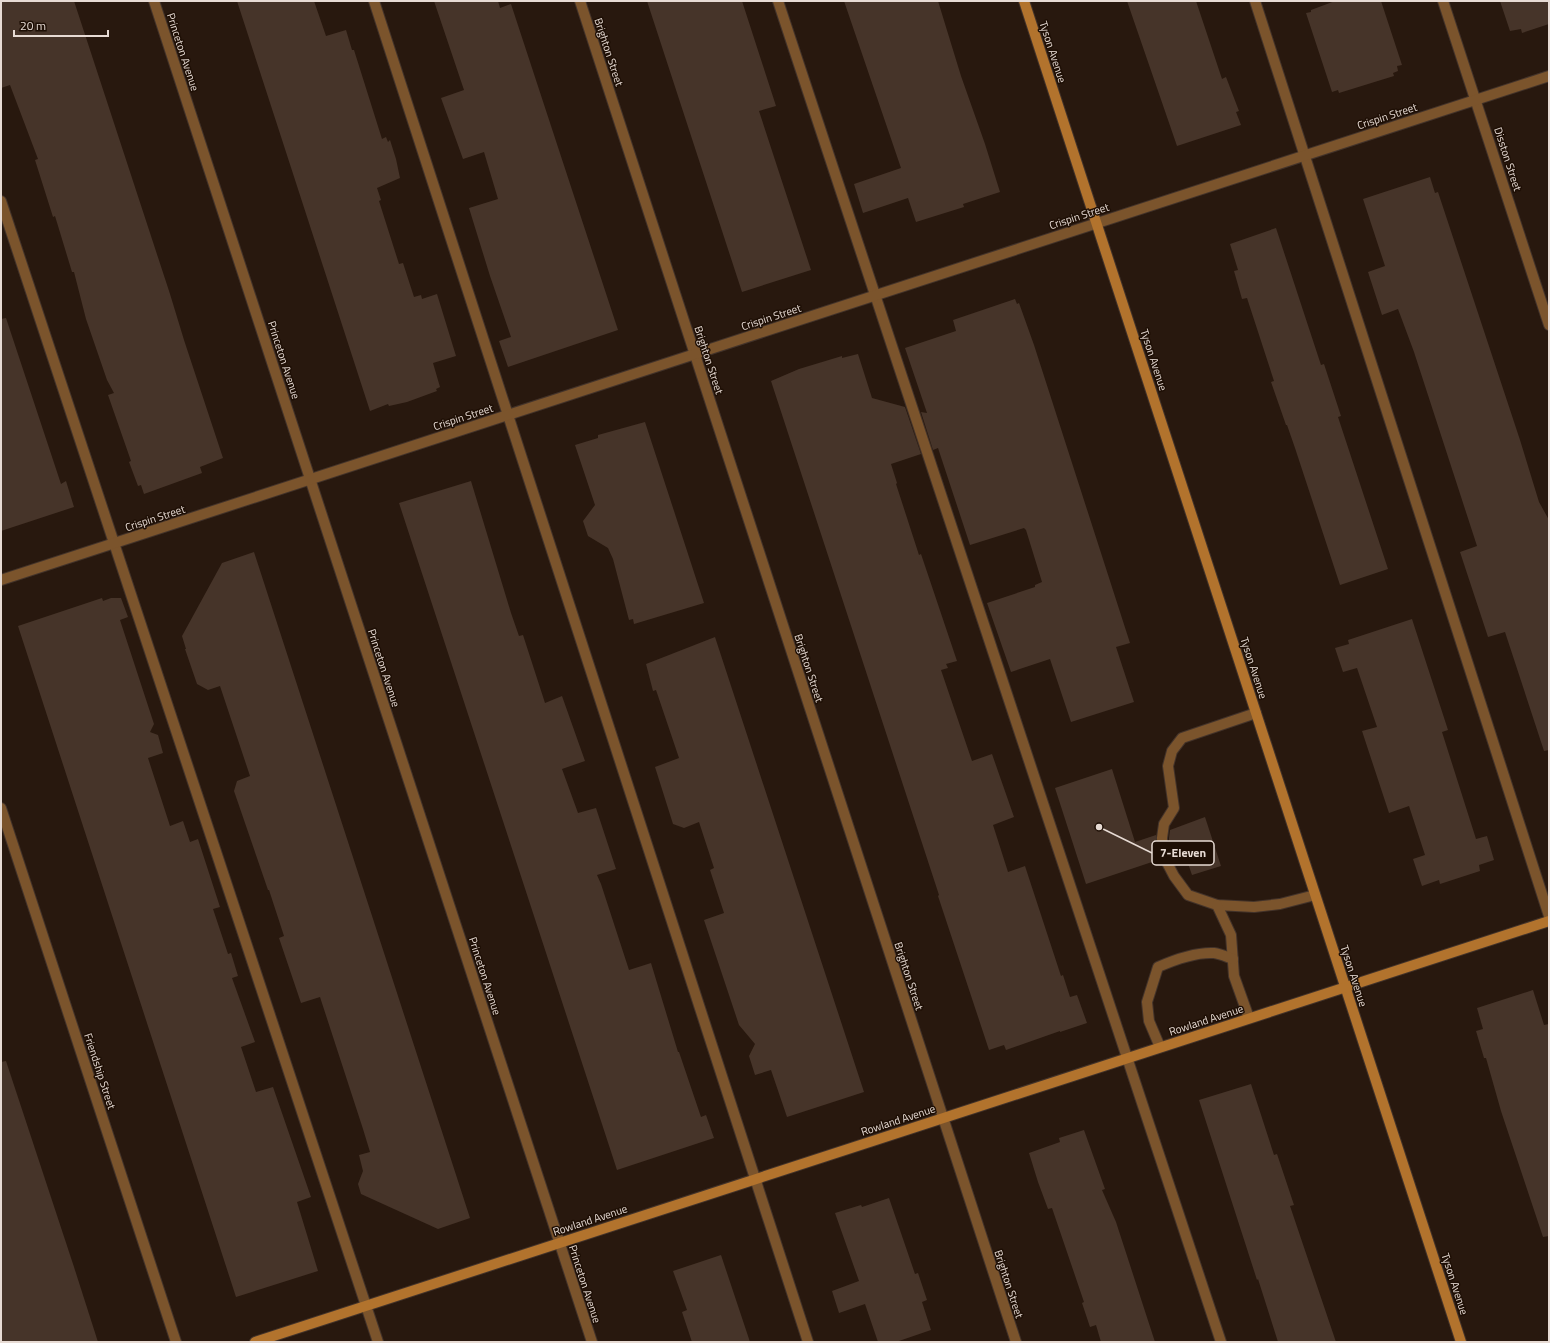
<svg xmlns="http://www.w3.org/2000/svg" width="1550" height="1343" viewBox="0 0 1550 1343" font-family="'Titillium Web',sans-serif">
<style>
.building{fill:#463429}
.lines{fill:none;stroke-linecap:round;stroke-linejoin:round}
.lane-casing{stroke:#43332a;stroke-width:12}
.street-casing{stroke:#43332a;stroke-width:12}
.secondary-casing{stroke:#43332a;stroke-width:12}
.lane{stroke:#7b542c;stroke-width:10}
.street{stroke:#7b542c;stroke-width:10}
.secondary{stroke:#b2732d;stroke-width:10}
.labels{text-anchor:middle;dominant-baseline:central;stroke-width:3;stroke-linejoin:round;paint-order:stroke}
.street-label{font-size:11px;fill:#e7dbd4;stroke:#1e0f05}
.leader{fill:none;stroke:#e7dbd4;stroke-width:1.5}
.callout-dot{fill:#e7dbd4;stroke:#1e0f05;stroke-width:1.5}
.callout{fill:#1e0f05;stroke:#e7dbd4;stroke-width:1.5}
.callout-label{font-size:12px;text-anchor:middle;font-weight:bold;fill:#e7dbd4}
</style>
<rect width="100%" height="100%" fill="#28180e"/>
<g class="building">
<polygon points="1,1 74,1 170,294 184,340 223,458 200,467 202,473 144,494 141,485 138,486 129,462 131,461 108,395 114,393 107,380 86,319 74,272 72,272 55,216 53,217 35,160 38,159 10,85 1,88"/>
<polygon points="237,1 314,1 326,36 346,30 352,50 354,50 382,139 386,137 388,142 390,140 396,159 400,178 377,188 381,200 379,201 399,264 403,263 414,297 421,295 422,299 437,294 456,356 433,363 440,387 436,389 437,391 407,402 389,406 388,404 370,411"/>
<polygon points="434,1 498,1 500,8 511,4 618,330 508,367 499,341 511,337 490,276 469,208 498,199 484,152 463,159 441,98 464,90"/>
<polygon points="647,1 742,1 776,106 759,111 811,270 742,292"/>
<polygon points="844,1 938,1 961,76 985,144 1000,192 963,204 964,207 916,222 908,198 863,213 854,184 901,168"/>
<polygon points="1127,1 1196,1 1222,79 1226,77 1239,111 1236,112 1241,125 1177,146"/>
<polygon points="1335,1 1381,1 1402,65 1397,66 1398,71 1393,73 1394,76 1339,93 1338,90 1332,92 1306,13 1311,12 1311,10"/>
<polygon points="1500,1 1549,1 1549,24 1522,33 1521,29 1510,31"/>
<polygon points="1430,177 1435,193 1438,192 1520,440 1539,502 1549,520 1549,750 1544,751 1505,632 1488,637 1460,552 1477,546 1414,352 1398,309 1382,315 1368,272 1385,266 1363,199"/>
<polygon points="1276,228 1321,365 1324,364 1341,416 1338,417 1388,569 1340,585 1295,448 1287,425 1286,425 1271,382 1274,381 1247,298 1242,299 1234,271 1238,270 1230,244"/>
<polygon points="1015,299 1017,304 1019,303 1034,345 1130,643 1116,647 1134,702 1071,722 1050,659 1011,672 987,603 1035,587 1035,585 1042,582 1026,530 1024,528 970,545 938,448 933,450 921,412 927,413 905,348 956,331 953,320"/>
<polygon points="6,318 61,484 66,481 74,507 1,531 1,319"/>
<polygon points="858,354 872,398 905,407 921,454 891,464 897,483 896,484 919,555 921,554 957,661 946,664 948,668 941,670 972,761 992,754 1014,817 993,825 1008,872 1025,866 1061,976 1063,975 1070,997 1077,995 1087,1023 1060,1032 1060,1031 1006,1050 1004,1045 989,1050 938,896 939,895 771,381 799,369 842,356 842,358"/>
<polygon points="645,422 704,603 634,624 633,619 629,620 613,559 608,548 588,536 583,521 595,505 575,445 598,438 598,435"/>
<polygon points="471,481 511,613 519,636 523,635 545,703 562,696 585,761 562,769 578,813 596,808 616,869 597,875 601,884 629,970 651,963 678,1052 679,1052 701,1117 706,1115 714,1138 617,1170 399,503"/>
<polygon points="254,552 470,1218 438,1229 361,1194 358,1184 363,1171 359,1155 370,1152 363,1129 320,997 301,1003 279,938 284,936 269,890 268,890 234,791 237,781 250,776 220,686 208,690 197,684 185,649 186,649 182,636 222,563"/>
<polygon points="102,598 103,601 111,598 121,598 128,617 120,620 154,724 150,732 158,735 163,753 148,758 170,826 183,821 190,842 198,839 220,907 213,909 228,954 231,953 238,976 232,978 255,1042 241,1047 256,1092 273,1087 311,1197 297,1202 318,1271 236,1297 18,626"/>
<polygon points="1412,619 1448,730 1442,732 1476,839 1487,836 1494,860 1479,865 1480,871 1440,884 1439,880 1422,886 1413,859 1425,855 1409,806 1389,813 1362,731 1377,727 1357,668 1343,672 1335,648 1349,644 1348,640"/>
<polygon points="715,637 864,1092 787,1117 771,1070 755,1075 749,1056 755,1044 739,1025 704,920 724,913 710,870 714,868 699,822 684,828 673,824 655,767 679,758 656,690 653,691 646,664"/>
<polygon points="1112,769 1135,842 1156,835 1157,855 1158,860 1086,884 1055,788"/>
<polygon points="1205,817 1221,866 1192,875 1184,852 1171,856 1169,853 1169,838 1170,830"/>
<polygon points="1533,990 1544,1025 1549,1024 1549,1236 1543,1237 1501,1111 1486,1058 1484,1058 1476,1031 1483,1029 1477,1008"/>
<polygon points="6,1061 74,1267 98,1342 1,1342 1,1062"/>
<polygon points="1251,1084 1274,1155 1277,1154 1294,1205 1290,1206 1336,1342 1278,1342 1258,1279 1257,1280 1199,1100"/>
<polygon points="1084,1130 1105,1189 1102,1190 1116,1222 1155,1342 1101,1342 1096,1325 1090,1327 1082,1303 1084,1302 1052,1208 1048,1209 1038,1182 1029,1153 1060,1142 1059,1138"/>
<polygon points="889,1198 915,1274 918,1273 927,1300 922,1302 931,1330 896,1342 878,1342 865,1304 839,1313 832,1291 859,1281 835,1213 861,1205 862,1207"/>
<polygon points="721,1255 750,1342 692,1342 682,1312 687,1310 673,1271"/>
</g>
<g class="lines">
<g class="lane-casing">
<g id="lane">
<polyline points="374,1 808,1342"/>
<polyline points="778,1 1221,1342"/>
<polyline points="1255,1 1549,916"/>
<polyline points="1,201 378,1342"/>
<polyline points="1256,713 1182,738 1172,751 1168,766 1174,808 1164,824 1162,838 1163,855 1174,876 1188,895 1217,905 1254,907 1280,904 1315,895"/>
<polyline points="1217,905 1231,935 1234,976 1249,1018"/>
<path d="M1160,1047L1149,1021L1147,1002L1158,967C1176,959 1195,952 1214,953C1221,954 1227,957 1233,959"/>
</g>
</g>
<g class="street-casing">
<g id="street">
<polyline points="154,1 592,1342"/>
<polyline points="580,1 1016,1342"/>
<polyline points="1443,1 1549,325"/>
<polyline points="1,580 1549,76"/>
<polyline points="1,808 176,1342"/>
</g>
</g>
<g class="secondary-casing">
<g id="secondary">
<polyline points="1024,1 1461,1342"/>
<polyline points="255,1342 1549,921"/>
</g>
</g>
<use href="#lane" class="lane"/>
<use href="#street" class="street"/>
<use href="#secondary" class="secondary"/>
</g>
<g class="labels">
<g class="street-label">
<text transform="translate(183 52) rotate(72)">Princeton Avenue</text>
<text transform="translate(609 52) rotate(72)">Brighton Street</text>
<text transform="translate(1053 52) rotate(72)">Tyson Avenue</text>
<text transform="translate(1387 116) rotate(-18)">Crispin Street</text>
<text transform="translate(1508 159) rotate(72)">Disston Street</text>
<text transform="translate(1079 216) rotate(-18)">Crispin Street</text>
<text transform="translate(771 317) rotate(-18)">Crispin Street</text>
<text transform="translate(284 360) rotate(72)">Princeton Avenue</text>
<text transform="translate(709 360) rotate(72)">Brighton Street</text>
<text transform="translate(1154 360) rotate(72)">Tyson Avenue</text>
<text transform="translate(463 417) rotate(-18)">Crispin Street</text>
<text transform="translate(155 518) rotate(-18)">Crispin Street</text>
<text transform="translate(384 668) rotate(72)">Princeton Avenue</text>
<text transform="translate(809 668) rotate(72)">Brighton Street</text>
<text transform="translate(1254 668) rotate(72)">Tyson Avenue</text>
<text transform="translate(485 976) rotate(72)">Princeton Avenue</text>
<text transform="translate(909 976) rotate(72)">Brighton Street</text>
<text transform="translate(1354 976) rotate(72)">Tyson Avenue</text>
<text transform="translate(1206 1020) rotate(-18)">Rowland Avenue</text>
<text transform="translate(100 1071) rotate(72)">Friendship Street</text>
<text transform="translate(898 1120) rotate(-18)">Rowland Avenue</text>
<text transform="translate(590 1220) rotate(-18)">Rowland Avenue</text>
<text transform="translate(585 1284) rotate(72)">Princeton Avenue</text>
<text transform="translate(1009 1284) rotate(72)">Brighton Street</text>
<text transform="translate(1455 1284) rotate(72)">Tyson Avenue</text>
</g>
</g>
<path class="leader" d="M1099 827L1152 853"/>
<circle class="callout-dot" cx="1099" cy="827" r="4"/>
<rect class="callout" x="1152" y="841" width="62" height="24" rx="4"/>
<g class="callout-label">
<text x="1183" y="857">7-Eleven</text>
</g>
<rect width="1550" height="1343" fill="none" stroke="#e7dbd4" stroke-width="4"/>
<path d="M14 30v6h94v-6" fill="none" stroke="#e7dbd4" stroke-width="2"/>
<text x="20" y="30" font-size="12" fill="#e7dbd4" stroke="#1e0f05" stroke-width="3" paint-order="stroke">20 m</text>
</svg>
